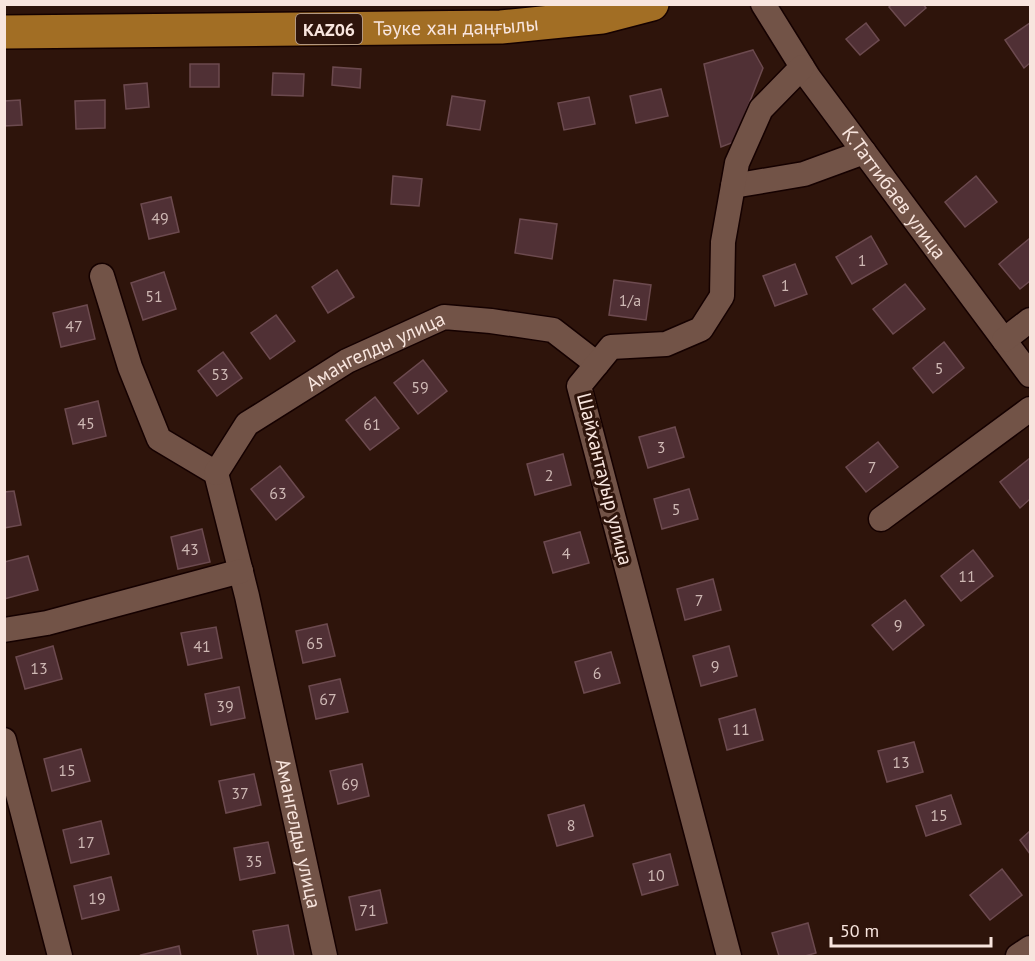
<svg xmlns="http://www.w3.org/2000/svg" width="1035" height="961" viewBox="0 0 1035 961" font-family="'PT Sans',sans-serif">
<style>
.building{fill:#503035;stroke:#6c4a4f;stroke-width:1.5}
.lines{fill:none;stroke-linecap:round;stroke-linejoin:round}
.minor-casing{stroke:#150100;stroke-width:27}
.primary-casing{stroke:#150100;stroke-width:36}
.minor{stroke:#725347;stroke-width:24}
.primary{stroke:#a26e24;stroke-width:33}
.labels{text-anchor:middle;dominant-baseline:central;stroke-width:6;stroke-linejoin:round;paint-order:stroke}
.number-label{font-size:16px;fill:#ceb8b4}
.shield{fill:#2e140b;stroke:#bba69f;stroke-width:1.5}
.shield-label{font-size:18px;font-weight:bold;fill:#f8e5de}
.street-label{font-size:20px;fill:#f8e5de;stroke:#2e140b}
</style>
<rect width="100%" height="100%" fill="#2e140b"/>
<g class="building">
<polygon points="892,4 923,4 926,8 905,26 889,7"/>
<polygon points="866,23 879,40 860,55 846,39"/>
<polygon points="1030,23 1030,63 1024,68 1005,40"/>
<polygon points="753,50 763,68 734,142 721,147 704,64"/>
<rect x="190" y="64" width="29" height="23"/>
<polygon points="333,67 361,69 360,88 332,85"/>
<polygon points="273,73 304,74 303,96 272,95"/>
<polygon points="147,83 149,107 126,109 124,85"/>
<polygon points="661,89 668,116 636,123 630,96"/>
<polygon points="452,96 485,101 480,130 447,125"/>
<polygon points="589,97 595,124 564,130 558,103"/>
<polygon points="20,100 22,125 4,126 4,101"/>
<polygon points="105,100 105,128 76,129 75,101"/>
<polygon points="393,176 422,179 419,206 391,204"/>
<polygon points="976,176 997,202 965,227 945,202"/>
<polygon points="171,197 179,232 149,239 141,204"/>
<polygon points="520,219 557,224 552,259 515,253"/>
<polygon points="871,236 887,264 852,284 836,257"/>
<polygon points="1030,238 1030,281 1020,289 999,264"/>
<polygon points="795,264 807,294 775,306 763,276"/>
<polygon points="337,270 354,297 328,313 312,287"/>
<polygon points="164,272 176,309 143,320 131,283"/>
<polygon points="614,280 651,285 646,320 609,315"/>
<polygon points="905,284 925,309 893,334 873,309"/>
<polygon points="87,305 95,339 61,347 53,313"/>
<polygon points="276,315 295,341 270,359 251,333"/>
<polygon points="944,342 964,368 933,393 913,368"/>
<polygon points="223,352 242,378 217,396 198,371"/>
<polygon points="423,360 447,391 418,414 394,383"/>
<polygon points="375,397 399,428 370,450 346,420"/>
<polygon points="98,401 106,436 73,444 65,409"/>
<polygon points="675,427 684,457 648,468 639,437"/>
<polygon points="878,442 898,467 866,492 846,467"/>
<polygon points="563,454 571,485 535,495 527,464"/>
<polygon points="1030,458 1030,499 1020,508 1000,482"/>
<polygon points="280,466 304,497 276,520 251,489"/>
<polygon points="689,489 698,519 662,529 654,499"/>
<polygon points="14,491 21,525 4,528 4,492"/>
<polygon points="202,529 210,562 178,569 171,537"/>
<polygon points="580,532 589,563 553,573 544,542"/>
<polygon points="973,550 993,576 961,601 941,576"/>
<polygon points="28,556 38,590 4,599 4,562"/>
<polygon points="713,579 721,610 685,620 677,589"/>
<polygon points="905,600 924,625 893,650 872,625"/>
<polygon points="327,624 335,656 303,663 296,631"/>
<polygon points="216,627 222,658 188,665 181,633"/>
<polygon points="53,646 62,679 25,689 16,657"/>
<polygon points="729,646 737,676 701,686 693,656"/>
<polygon points="611,652 620,683 584,693 575,662"/>
<polygon points="340,679 348,712 316,719 309,686"/>
<polygon points="239,687 245,718 211,725 205,694"/>
<polygon points="755,709 763,740 727,750 719,719"/>
<polygon points="914,742 923,772 887,782 878,751"/>
<polygon points="81,749 90,781 52,791 44,759"/>
<polygon points="362,764 369,796 338,804 330,771"/>
<polygon points="254,774 261,805 226,813 219,781"/>
<polygon points="951,795 961,824 926,836 916,806"/>
<polygon points="584,805 593,836 557,846 548,815"/>
<polygon points="101,821 109,854 71,863 63,830"/>
<polygon points="1030,831 1030,854 1020,840"/>
<polygon points="268,842 275,873 240,880 234,848"/>
<polygon points="670,854 678,885 642,895 633,864"/>
<polygon points="1002,869 1022,895 990,920 970,895"/>
<polygon points="111,877 119,910 82,919 74,886"/>
<polygon points="380,890 387,923 356,930 349,897"/>
<polygon points="808,923 816,953 805,956 779,956 772,933"/>
<polygon points="288,925 294,956 258,956 253,931"/>
<polygon points="179,946 181,956 142,956 141,955"/>
</g>
<g class="lines">
<g class="minor-casing">
<g id="minor">
<path id="s1" d="M763,4L809,78L1030,375"/>
<polyline points="733,186 804,174 864,152"/>
<path id="s2" d="M102,276L130,367L159,439L216,473L247,596L325,956"/>
<polyline points="1004,340 1030,320"/>
<path id="s3" d="M216,473L247,424L347,361L444,317L491,321L553,330L597,364"/>
<polyline points="881,519 1030,409"/>
<polyline points="4,630 47,623 241,571"/>
<polyline points="4,740 60,956"/>
<polyline points="729,956 579,386 611,347 666,344 701,329 722,296 723,242 737,163 761,109 802,67"/>
<polyline points="1018,956 1030,948"/>
</g>
</g>
<g class="primary-casing">
<g id="primary">
<path id="s4" d="M4,32L501,27L602,17L652,4"/>
</g>
</g>
<use href="#minor" class="minor"/>
<use href="#primary" class="primary"/>
</g>
<g class="labels">
<g class="number-label">
<text x="160" y="218">49</text>
<text x="862" y="260">1</text>
<text x="785" y="285">1</text>
<text x="154" y="296">51</text>
<text x="630" y="300">1/а</text>
<text x="74" y="326">47</text>
<text x="939" y="368">5</text>
<text x="220" y="374">53</text>
<text x="420" y="387">59</text>
<text x="86" y="423">45</text>
<text x="372" y="424">61</text>
<text x="661" y="447">3</text>
<text x="872" y="467">7</text>
<text x="549" y="475">2</text>
<text x="278" y="493">63</text>
<text x="676" y="509">5</text>
<text x="190" y="549">43</text>
<text x="566" y="553">4</text>
<text x="967" y="576">11</text>
<text x="699" y="600">7</text>
<text x="898" y="625">9</text>
<text x="315" y="643">65</text>
<text x="202" y="646">41</text>
<text x="715" y="666">9</text>
<text x="39" y="668">13</text>
<text x="597" y="673">6</text>
<text x="328" y="699">67</text>
<text x="225" y="706">39</text>
<text x="741" y="729">11</text>
<text x="901" y="762">13</text>
<text x="67" y="770">15</text>
<text x="350" y="784">69</text>
<text x="240" y="793">37</text>
<text x="939" y="815">15</text>
<text x="571" y="825">8</text>
<text x="86" y="842">17</text>
<text x="254" y="861">35</text>
<text x="656" y="875">10</text>
<text x="97" y="898">19</text>
<text x="368" y="910">71</text>
</g>
<rect class="shield" x="296" y="14" width="66" height="30" rx="4.5"/>
<g class="shield-label">
<text x="329" y="29">KАZ06</text>
</g>
<g class="street-label">
<text stroke="none"><textPath href="#s4" startOffset="452">Тәуке хан даңғылы</textPath></text>
<text stroke="none"><textPath href="#s1" startOffset="230">К.Таттибаев улица</textPath></text>
<text stroke="none"><textPath href="#s3" startOffset="206">Амангелды улица</textPath></text>
<text transform="translate(605 479) rotate(76)">Шайхантауыр улица</text>
<text stroke="none"><textPath href="#s2" startOffset="609">Амангелды улица</textPath></text>
</g>
</g>
<rect width="1035" height="961" fill="none" stroke="#f8e5de" stroke-width="12"/>
<path d="M831 937v9h160v-9" fill="none" stroke="#f8e5de" stroke-width="3"/>
<text x="840" y="937" font-size="18" fill="#f8e5de" stroke="#2e140b" stroke-width="4.5" paint-order="stroke">50 m</text>
</svg>
